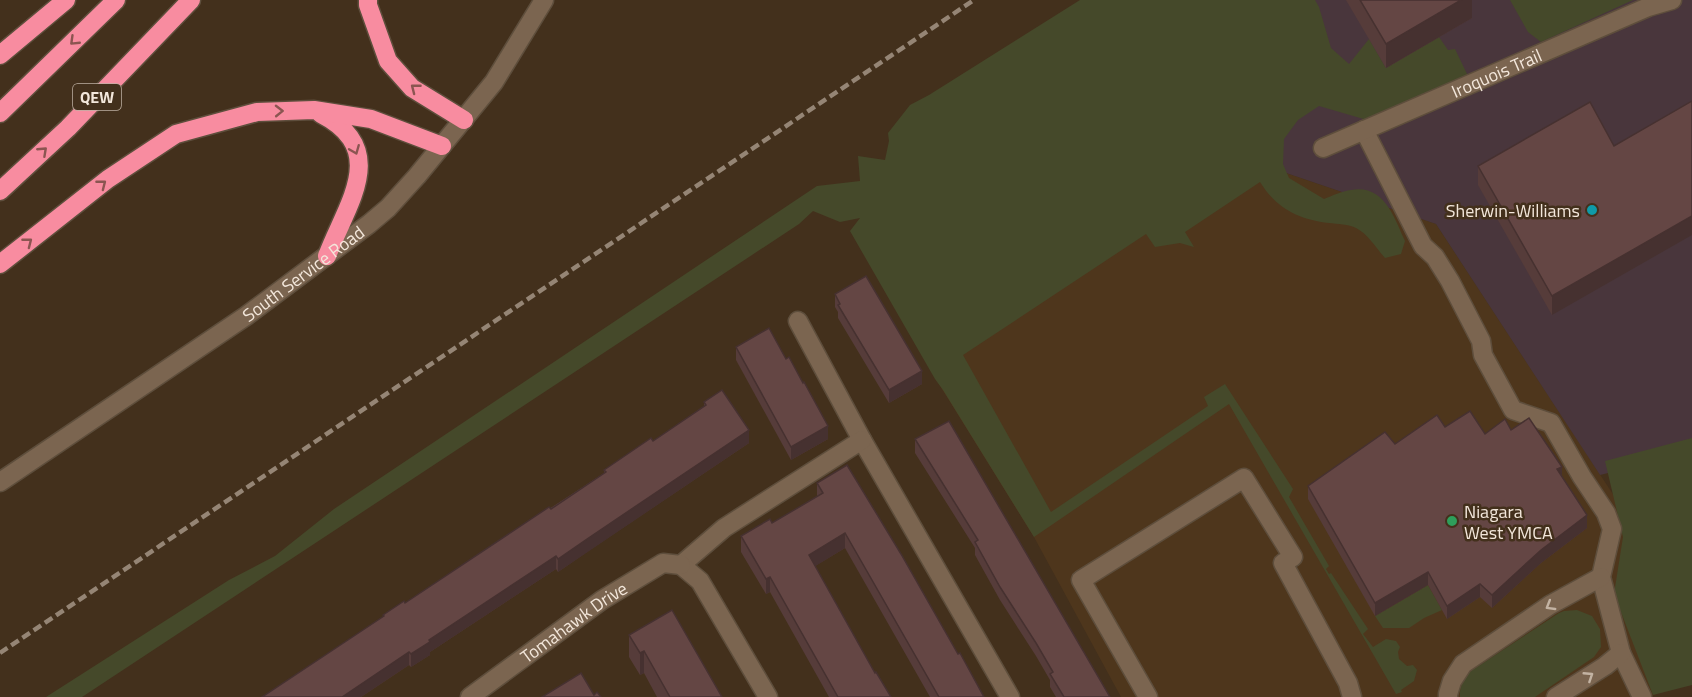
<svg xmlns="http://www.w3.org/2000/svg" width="1692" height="697" viewBox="0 0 1692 697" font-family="'Titillium Web',sans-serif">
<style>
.built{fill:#4e361c}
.industrial{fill:#49363c}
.green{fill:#45492a}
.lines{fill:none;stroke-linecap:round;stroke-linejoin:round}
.minor-casing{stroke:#5e4e3c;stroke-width:21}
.highway-casing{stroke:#5e4e3c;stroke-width:21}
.minor{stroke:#7b6550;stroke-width:18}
.highway{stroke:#f88ca0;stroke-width:18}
.rail{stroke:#958575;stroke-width:4.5;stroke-dasharray:9 4.5;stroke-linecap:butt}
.wall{fill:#563c3a}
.shaded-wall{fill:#463130}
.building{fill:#644644;stroke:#463130;stroke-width:1.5}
.oneway{stroke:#8b5551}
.oneway2{stroke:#c3b3a3}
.culture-dot{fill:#0f9aa8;stroke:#43301c;stroke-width:2}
.leisure-dot{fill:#2e9e5b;stroke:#43301c;stroke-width:2}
.labels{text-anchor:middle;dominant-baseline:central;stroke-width:5;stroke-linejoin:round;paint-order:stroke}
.shield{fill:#43301c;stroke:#beb0a2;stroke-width:1.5}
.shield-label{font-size:16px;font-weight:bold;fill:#f3e7db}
.street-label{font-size:18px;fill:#f3e7db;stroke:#43301c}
.poi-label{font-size:18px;fill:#f3e7db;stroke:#43301c;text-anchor:end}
</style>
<rect width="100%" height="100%" fill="#43301c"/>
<polygon class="built" points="1248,160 1436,224 1692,615 1692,676 1650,697 1121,697 1034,537 929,368"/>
<polygon class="industrial" points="1150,0 1692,0 1692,452 1600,475 1436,224 1248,160"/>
<g class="green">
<path d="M1080,0H1315L1319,7L1331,48L1349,64L1369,39L1386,68L1439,37L1448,50L1455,49L1468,76L1367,120L1319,106L1298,120L1284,139L1283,164L1289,178L1324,199C1332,196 1342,191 1351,190C1384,184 1394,217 1405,241L1401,254L1385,258C1376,248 1368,234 1356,228C1349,224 1337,224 1329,223C1298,219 1277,209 1260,182L1185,232L1194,247L1180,243L1155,247L1146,234L963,355L1051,512L1208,406L1204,397L1225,384L1293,489L1289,497L1329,566L1326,569L1329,574L1331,573L1368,629L1363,634L1373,647L1386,639L1396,641L1400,647L1398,652L1399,659L1407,666L1413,665L1417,670L1414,681L1401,690L1402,692L1396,694L1229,404L1034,537L943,390L935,379L850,231L860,218L840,222L813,211L799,224L82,697H46L229,580L275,556L334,509L817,186L860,181L858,156L885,160L889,141L888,133L910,105L929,95Z"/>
<polygon points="1510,0 1633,0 1541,42 1528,32"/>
<polygon points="1692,438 1692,685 1653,695 1614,594 1623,537 1605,461"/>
<polygon points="1428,585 1442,610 1424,618 1409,628 1383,628 1375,616"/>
<path d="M1577,610L1592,616L1600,629L1601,647L1594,657L1535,697H1460C1459,687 1464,678 1471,671L1559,613L1564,611Z"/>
</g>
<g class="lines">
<g class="minor-casing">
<g id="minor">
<polyline points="1364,130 1423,246 1435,257 1450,281 1481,341 1483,355 1513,410 1551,423 1582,477 1606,513 1612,529 1601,577 1621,653 1642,697"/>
<path id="s1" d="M1323,148L1648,7L1672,0"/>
<polyline points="798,321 862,440 1010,697"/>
<path id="s2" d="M0,482L246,316L369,224L388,208L417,176L494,82L544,0"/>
<polyline points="681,565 724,528 862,440"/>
<polyline points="681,565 700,581 768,697"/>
<path id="s3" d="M470,697L602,600L663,563L681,565"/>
<polyline points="1148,697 1081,580 1244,478 1293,557 1283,563 1348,683 1352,697"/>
<polyline points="1448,697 1448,694 1452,681 1463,664 1550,605 1601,577"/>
<polyline points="1556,697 1605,666 1621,653"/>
</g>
</g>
<g class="highway-casing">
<g id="highway">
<polyline points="368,0 368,5 388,61 412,88 464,120"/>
<polyline points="0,55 66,0"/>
<polyline points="0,113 116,0"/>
<path d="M321,114C391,150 346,205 327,256"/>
<polyline points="0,191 68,128 191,0"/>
<polyline points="0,264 108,179 176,134 257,112 314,110 371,119 442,146"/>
</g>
</g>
<use href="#minor" class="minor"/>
<use href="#highway" class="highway"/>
<polyline class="rail" points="0,653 974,0"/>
</g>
<g class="wall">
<polygon points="1346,0 1472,0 1472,18 1386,68"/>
<polygon points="1590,102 1552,315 1478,185 1478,166"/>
<polygon points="835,294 922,384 889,403 838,318 838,312 835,307"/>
<polygon points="736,347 828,439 791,460 736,360"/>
<polygon points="704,402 749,443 587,552 558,572 556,569 430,652 430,655 411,667 409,665 361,697 262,697 383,617 383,615 405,603 604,473 604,470 653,441 704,406"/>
<polygon points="1445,427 1485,434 1511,430 1562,476 1587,528 1541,563 1492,608 1480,597 1447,619 1428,585 1375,616 1308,499 1308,486 1395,444"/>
<polygon points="915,439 1110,697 1056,697 1050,687 1050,680 1036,656 1000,600 975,555 975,548 915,453"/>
<polygon points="817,483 958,654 984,697 930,697 845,548 815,566 875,673 891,697 829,697 770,592 766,594 741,552 741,536 772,523 817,497"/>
<polygon points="629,635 722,697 657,697 644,673 640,675 629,657"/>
</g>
<g class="shaded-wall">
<polygon points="1461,0 1472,0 1472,18 1386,68 1386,44"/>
<polygon points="1692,216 1692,235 1552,315 1552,296"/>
<polygon points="922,371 922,384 889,403 889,390"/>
<polygon points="828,426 828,439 791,460 791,447"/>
<polygon points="749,430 749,443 558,572 558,559"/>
<polygon points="1562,467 1562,480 1557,469"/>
<polygon points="1587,515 1587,528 1541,563 1492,608 1492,595 1541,550"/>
<polygon points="845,533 845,548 809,570 809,555"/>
<polygon points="556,556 556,569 430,652 430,655 411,667 411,654 429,640"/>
<polygon points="1428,572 1428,585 1375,616 1375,603"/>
<polygon points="770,577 770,592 766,594 766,579"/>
<polygon points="1480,584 1480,597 1447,619 1447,606"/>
<polygon points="644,651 644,673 640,675 640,653"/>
<polygon points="409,652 409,665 361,697 342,697"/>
</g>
<g class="building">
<polygon points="1360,0 1461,0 1386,44"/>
<polygon points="1692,101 1692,216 1552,296 1478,166 1590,102 1614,146"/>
<polygon points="866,276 922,371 889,390 838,305 840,304 835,294"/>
<polygon points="769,328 786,359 789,357 803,383 804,382 828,426 791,447 736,347"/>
<polygon points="722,390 749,430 587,539 558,559 556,556 429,640 430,642 411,654 409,652 342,697 262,697 384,616 383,615 404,601 405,603 549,507 551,509 606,472 604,470 651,438 653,441 706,405 704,402"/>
<polygon points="1470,411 1485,434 1505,419 1511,430 1529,418 1562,467 1557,469 1587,515 1541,550 1492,595 1480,584 1447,606 1428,572 1375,603 1308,486 1385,432 1395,444 1437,415 1445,427"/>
<polygon points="949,421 1110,697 1064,697 1050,674 1053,672 1036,643 1000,587 975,542 978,540 915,439"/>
<polygon points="847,465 901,554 958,654 960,653 984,697 939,697 845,533 809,555 875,673 876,672 891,697 838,697 770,577 766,579 741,536 770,519 772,523 823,493 817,483"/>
<polygon points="672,610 722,697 670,697 644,651 640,653 629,635"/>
<polygon points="581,673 594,695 597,692 601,697 542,697"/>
</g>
<defs><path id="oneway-chevron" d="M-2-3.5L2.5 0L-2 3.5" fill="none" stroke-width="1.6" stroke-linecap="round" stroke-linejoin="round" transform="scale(1.5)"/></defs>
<g class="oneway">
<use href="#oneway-chevron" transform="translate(74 41) rotate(136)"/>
<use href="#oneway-chevron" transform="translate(415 88) rotate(-142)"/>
<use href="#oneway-chevron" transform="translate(279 111) rotate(-1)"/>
<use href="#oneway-chevron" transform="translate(355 150) rotate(68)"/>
<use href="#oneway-chevron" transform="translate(43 151) rotate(-43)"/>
<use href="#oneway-chevron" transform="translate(102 184) rotate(-38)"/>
<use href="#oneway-chevron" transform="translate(28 242) rotate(-38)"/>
</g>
<g class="oneway2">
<use href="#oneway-chevron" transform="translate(1550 606) rotate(149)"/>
<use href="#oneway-chevron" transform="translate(1589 676) rotate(-33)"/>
</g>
<circle class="culture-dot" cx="1592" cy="210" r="6"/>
<circle class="leisure-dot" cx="1452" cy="521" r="6"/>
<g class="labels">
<rect class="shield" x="73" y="84" width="48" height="26" rx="4.5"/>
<g class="shield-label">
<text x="97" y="97">QEW</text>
</g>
<g class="street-label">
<text stroke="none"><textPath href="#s1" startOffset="189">Iroquois Trail</textPath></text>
<text stroke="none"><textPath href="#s2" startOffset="368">South Service Road</textPath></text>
<text stroke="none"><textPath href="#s3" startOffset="128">Tomahawk Drive</textPath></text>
</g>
<g class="poi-label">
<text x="1580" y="210">Sherwin-Williams</text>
<text x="1464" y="511" text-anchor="start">Niagara<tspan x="1464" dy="21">West YMCA</tspan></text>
</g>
</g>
</svg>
